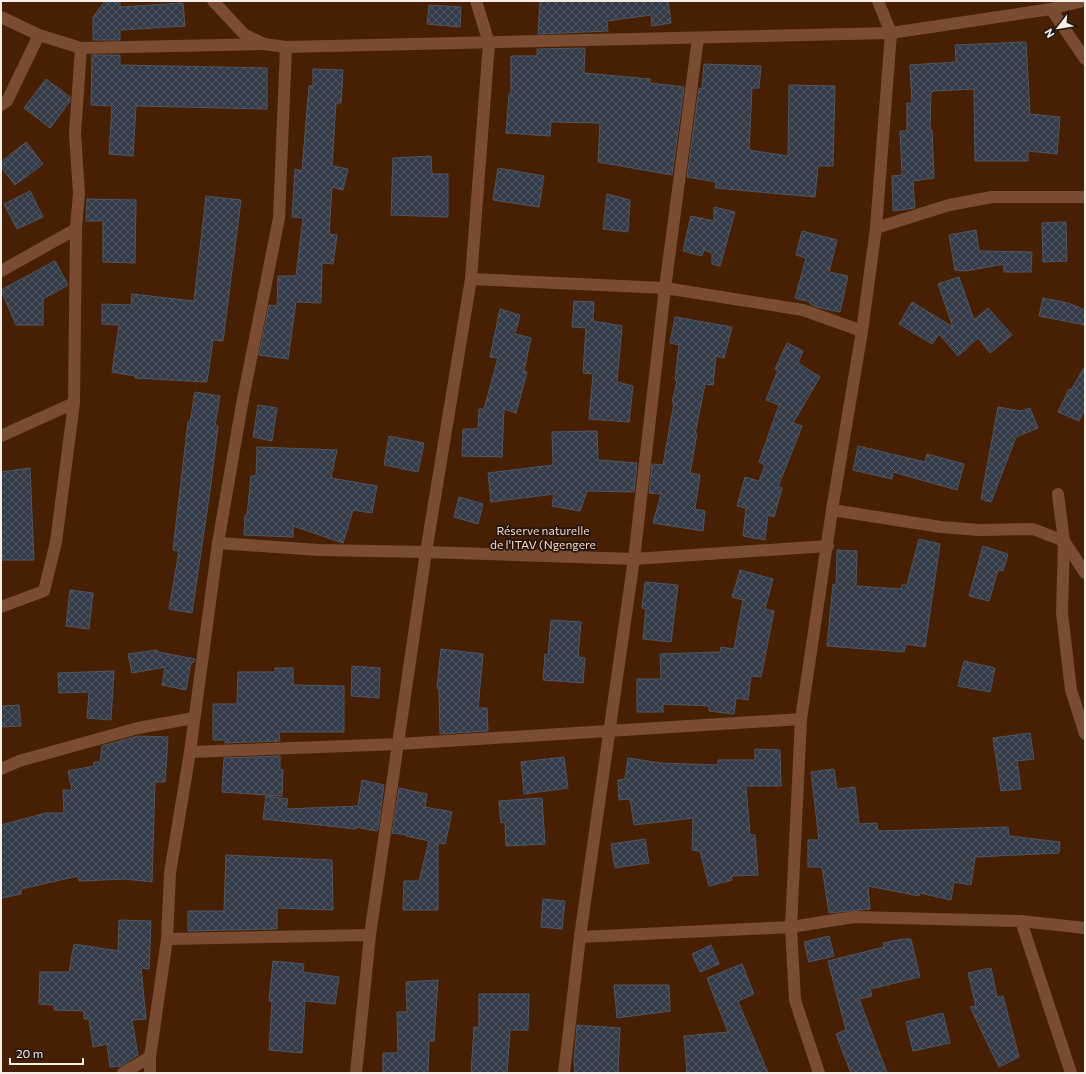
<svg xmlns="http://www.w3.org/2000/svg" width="1086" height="1074" viewBox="0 0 1086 1074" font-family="Commissioner,sans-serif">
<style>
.park{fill:#472004}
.building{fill:url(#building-cross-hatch);stroke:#4e5663}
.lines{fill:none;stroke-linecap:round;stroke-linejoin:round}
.minor{stroke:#7a4c31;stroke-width:12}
.tertiary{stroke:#7a4c31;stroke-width:12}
.labels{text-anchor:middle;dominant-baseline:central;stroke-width:3.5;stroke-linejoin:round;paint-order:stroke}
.park-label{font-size:12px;fill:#fdd5bf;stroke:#22160f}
</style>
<defs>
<pattern id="building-cross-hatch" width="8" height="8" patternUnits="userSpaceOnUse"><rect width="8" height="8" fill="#343b48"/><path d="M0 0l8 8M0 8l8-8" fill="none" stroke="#525862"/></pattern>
</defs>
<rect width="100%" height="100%" fill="#2c1f18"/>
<rect class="park" x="1" y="1" width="1084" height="1072"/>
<g class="building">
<polygon points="105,1 120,1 120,7 183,3 185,26 120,30 120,40 93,40 93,17"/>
<polygon points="540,1 668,1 671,23 652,26 651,15 607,21 608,31 538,34"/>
<polygon points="429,5 461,7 460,27 427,24"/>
<polygon points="1026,42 1030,114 1060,117 1057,154 1028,151 1028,161 975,161 974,89 934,91 931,92 930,130 932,130 934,178 913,181 915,208 893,211 892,176 902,175 900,131 907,131 907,103 912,103 910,65 956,62 955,45"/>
<polygon points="585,48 584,73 650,79 650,83 684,87 672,175 598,162 600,123 551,122 550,136 506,133 509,94 511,94 511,56 537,56 537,49"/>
<polygon points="92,55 120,55 120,65 267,68 267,109 136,106 133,156 109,154 112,106 91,105"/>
<polygon points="704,64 761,66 759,88 752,88 749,150 788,156 789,85 835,86 833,166 818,166 815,197 715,188 716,182 687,177 699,88 702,89"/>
<polygon points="313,69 343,70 341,103 336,103 332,166 348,169 343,190 332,187 329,234 337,235 333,264 322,263 321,303 296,302 288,359 259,355 269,305 277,306 278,276 296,276 303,218 292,217 295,169 302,171 309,86 313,86"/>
<polygon points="46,79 70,97 70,101 50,128 24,108"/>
<polygon points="26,142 43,164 15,185 1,167 1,162"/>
<polygon points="431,156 432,174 448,174 448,217 391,215 393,158"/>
<polygon points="498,168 544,176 539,207 493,200"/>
<polygon points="30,191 43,217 17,229 4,204"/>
<polygon points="607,194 630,200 628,232 603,229"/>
<polygon points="206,196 241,200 223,341 213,340 207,382 135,378 135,376 112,372 119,325 102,324 102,304 131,305 132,294 194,301"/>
<polygon points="87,199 136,200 135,263 103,262 103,221 86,221"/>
<polygon points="714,207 735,212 720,266 712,264 712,253 704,250 702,256 683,251 691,216 714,221"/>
<polygon points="1066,222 1067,261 1043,262 1042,223"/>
<polygon points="976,230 979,251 1032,252 1031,272 1004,272 1004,264 966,271 955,270 949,235"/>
<polygon points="802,231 837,240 829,272 848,276 840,312 816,307 810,304 810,302 795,298 806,258 796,255"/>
<polygon points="55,261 68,285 43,299 43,325 16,325 1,290"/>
<polygon points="959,277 974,320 988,308 1012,335 990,353 978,338 958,356 939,334 932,344 899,324 912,302 953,327 938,284"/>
<polygon points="1043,298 1068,303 1085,310 1085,325 1039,316"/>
<polygon points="574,301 594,302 593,321 622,326 617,382 633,386 629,422 589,419 593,374 583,373 586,328 572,327"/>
<polygon points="500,309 520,315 515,334 531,338 524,371 527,372 516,413 504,409 502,457 462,456 463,429 478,429 479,409 484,409 498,358 490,357"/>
<polygon points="675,317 732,327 724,358 716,356 713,385 705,384 695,434 697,434 690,473 700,475 695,509 705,511 703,531 653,523 661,494 649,493 652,464 663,465 674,403 672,402 677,381 675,380 679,345 670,343"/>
<polygon points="787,343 803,351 798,363 820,377 793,423 802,426 778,487 782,488 774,517 768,515 765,540 743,536 746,508 737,506 745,477 759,481 765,465 759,462 779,405 766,400 778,370 775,369"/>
<polygon points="1085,366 1085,408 1079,421 1058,412 1069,389 1071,390"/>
<polygon points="195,392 220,396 215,425 218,426 211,484 192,613 169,609 179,551 173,550 188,422 190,422"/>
<polygon points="258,405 277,408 272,441 253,437"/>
<polygon points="998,407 1021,411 1030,408 1038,428 1016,437 991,502 981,499"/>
<polygon points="597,431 598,460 637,463 634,492 587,491 580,511 552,506 554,494 491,502 488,473 553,465 552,432"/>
<polygon points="389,436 424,443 418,472 384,465"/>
<polygon points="858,446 925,462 927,454 964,464 957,490 893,472 892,479 853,470"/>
<polygon points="257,447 337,450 331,478 377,486 372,513 353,510 343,543 293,526 293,537 244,535 245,515 247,515 251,476 256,476"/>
<polygon points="30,468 34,560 2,560 1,472"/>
<polygon points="459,497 483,504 478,524 454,517"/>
<polygon points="919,539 940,544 925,647 906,644 904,652 827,646 833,584 836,585 837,550 857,551 856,586 901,589 902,585 907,585"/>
<polygon points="983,546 1008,554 1003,571 998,570 989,601 969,596"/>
<polygon points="740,570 773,579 765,609 774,611 761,677 751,676 748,700 736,698 734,714 709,711 709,706 663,704 663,712 637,712 637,679 661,679 660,654 720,652 721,647 734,649 743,600 732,597"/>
<polygon points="645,582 678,585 671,642 643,639 646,609 642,608"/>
<polygon points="70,590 93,593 89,629 66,626"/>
<polygon points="551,620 581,622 578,657 585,658 583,683 543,680 545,654 548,655"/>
<polygon points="441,649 483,654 478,708 487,708 488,731 440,734 439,689 437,688"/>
<polygon points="157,650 158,652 195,659 194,662 191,663 186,690 162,685 165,667 132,673 128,654"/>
<polygon points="964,661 995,668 990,692 958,686"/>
<polygon points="352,666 380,668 379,698 351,696"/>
<polygon points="275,668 293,668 293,685 344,686 344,732 279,732 280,741 225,743 225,740 213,740 213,704 237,704 238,672 275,672"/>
<polygon points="114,671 111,720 87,718 89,692 59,693 58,673"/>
<polygon points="19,705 21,726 1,727 1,706"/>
<polygon points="1030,733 1034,759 1017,761 1021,789 1001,791 993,738"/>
<polygon points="138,736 168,737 165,782 155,782 152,882 125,879 79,881 78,876 21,889 21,894 1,898 1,825 46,813 64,813 63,790 72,790 68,771 94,766 94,762 100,762 102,746"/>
<polygon points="755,749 780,750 781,786 746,786 750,835 755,835 758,875 731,876 732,880 709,886 700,851 692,850 693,818 634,825 630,799 619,800 618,780 625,779 628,758 660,763 718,765 718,760 755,760"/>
<polygon points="280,756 280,770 283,770 282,796 222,792 224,758"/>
<polygon points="564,757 568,788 524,794 521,762"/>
<polygon points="834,769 837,789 855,787 859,824 877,823 878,831 1008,827 1009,836 1060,842 1059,853 975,857 971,885 954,882 951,900 920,893 919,896 868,886 870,909 829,913 822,867 808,867 808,840 819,840 811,772"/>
<polygon points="362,780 384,785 378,830 376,831 356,827 356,829 263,819 266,796 288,799 286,809 358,806"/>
<polygon points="399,788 427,794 425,807 452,812 445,844 438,843 438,910 403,910 404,881 419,881 429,841 406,836 407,835 392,833"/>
<polygon points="542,798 545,844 506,846 505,822 501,823 499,801"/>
<polygon points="645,839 649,863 615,868 611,844"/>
<polygon points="226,855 332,860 333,910 277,908 277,929 188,931 188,911 224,911"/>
<polygon points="543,899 565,901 562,929 541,927"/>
<polygon points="119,920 151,921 149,969 141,968 146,1019 132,1020 138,1055 121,1066 110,1067 107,1044 93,1047 89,1019 84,1019 84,1011 54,1010 54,1005 39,1004 40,972 69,972 74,944 118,951"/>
<polygon points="829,936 834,956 809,962 804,942"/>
<polygon points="903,939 911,939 920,977 870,989 872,996 859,999 887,1073 851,1073 836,1034 846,1030 828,961 884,947 883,943"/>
<polygon points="711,945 719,964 700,972 692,954"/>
<polygon points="273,961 304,964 303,972 339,977 335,1004 305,1001 302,1053 269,1050 272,1001 269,1001"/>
<polygon points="742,964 754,994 738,1001 768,1073 687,1073 684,1036 728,1032 707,978"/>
<polygon points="991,968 997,997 1003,996 1019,1057 999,1067 970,1007 976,1006 968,973"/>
<polygon points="438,980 434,1041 429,1041 428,1073 383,1073 383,1053 398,1053 397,1012 407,1012 406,982"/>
<polygon points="614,985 669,985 670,1011 617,1018"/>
<polygon points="479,994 529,994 528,1030 510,1030 507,1073 471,1073 474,1027 479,1028"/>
<polygon points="943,1013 950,1043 913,1051 906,1022"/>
<polygon points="577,1025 620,1028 618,1073 575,1073 574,1062"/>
</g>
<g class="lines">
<g class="minor">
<polyline points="1051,9 1085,59"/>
<polyline points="1,17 39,35 81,48 264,44"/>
<polyline points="1,105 7,101 39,35"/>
<polyline points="876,228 949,205 992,197 1085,197"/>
<polyline points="1,271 76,229"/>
<polyline points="471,279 665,288 803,310 862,331"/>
<polyline points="1,436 74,403"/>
<polyline points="1058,494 1064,541 1062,613 1071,690 1085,734"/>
<polyline points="832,510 941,527 979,530 1033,529 1064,541 1085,573"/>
<polyline points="218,543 319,550 426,552 634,559 828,546"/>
<polyline points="1,607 44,591 56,542 74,403 76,229 79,193 75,134 81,48"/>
<polyline points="190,752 399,744 801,719"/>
<polyline points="1,769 19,761 138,728 194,718"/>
<polyline points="1021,921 1071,1073"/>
<polyline points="580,937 791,927 854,917 1021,921 1085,928"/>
<polyline points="167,939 370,935"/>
<polyline points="123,1073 150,1057"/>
<polyline points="150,1073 150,1057 167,939 170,873 190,752 218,543 242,404 279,218 286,47"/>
<polyline points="356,1073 370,935 426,552 471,279 489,43 476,1"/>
<polyline points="564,1073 580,937 634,559 665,288 698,38"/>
<polyline points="819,1073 795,1000 791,927 801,719 832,510 862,331 876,228 891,33 878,1"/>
</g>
<polyline class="tertiary" points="213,1 245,35 264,44 286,47 891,33 1051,9 1083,1"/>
</g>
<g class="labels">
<g class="park-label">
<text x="543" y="530">Réserve naturelle<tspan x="543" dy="14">de l'ITAV (Ngengere</tspan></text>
</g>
</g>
<rect width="1086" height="1074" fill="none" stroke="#f7eee9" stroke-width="4"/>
<g transform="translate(1058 28) rotate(239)" stroke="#22160f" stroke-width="3" paint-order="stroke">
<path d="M0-3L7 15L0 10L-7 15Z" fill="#f7eee9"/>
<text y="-6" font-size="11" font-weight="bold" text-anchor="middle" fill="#f7eee9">N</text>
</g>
<path d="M10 1058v6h73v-6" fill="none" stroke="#f7eee9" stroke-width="2"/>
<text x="16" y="1058" font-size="12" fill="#f7eee9" stroke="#22160f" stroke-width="3" paint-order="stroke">20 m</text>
</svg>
